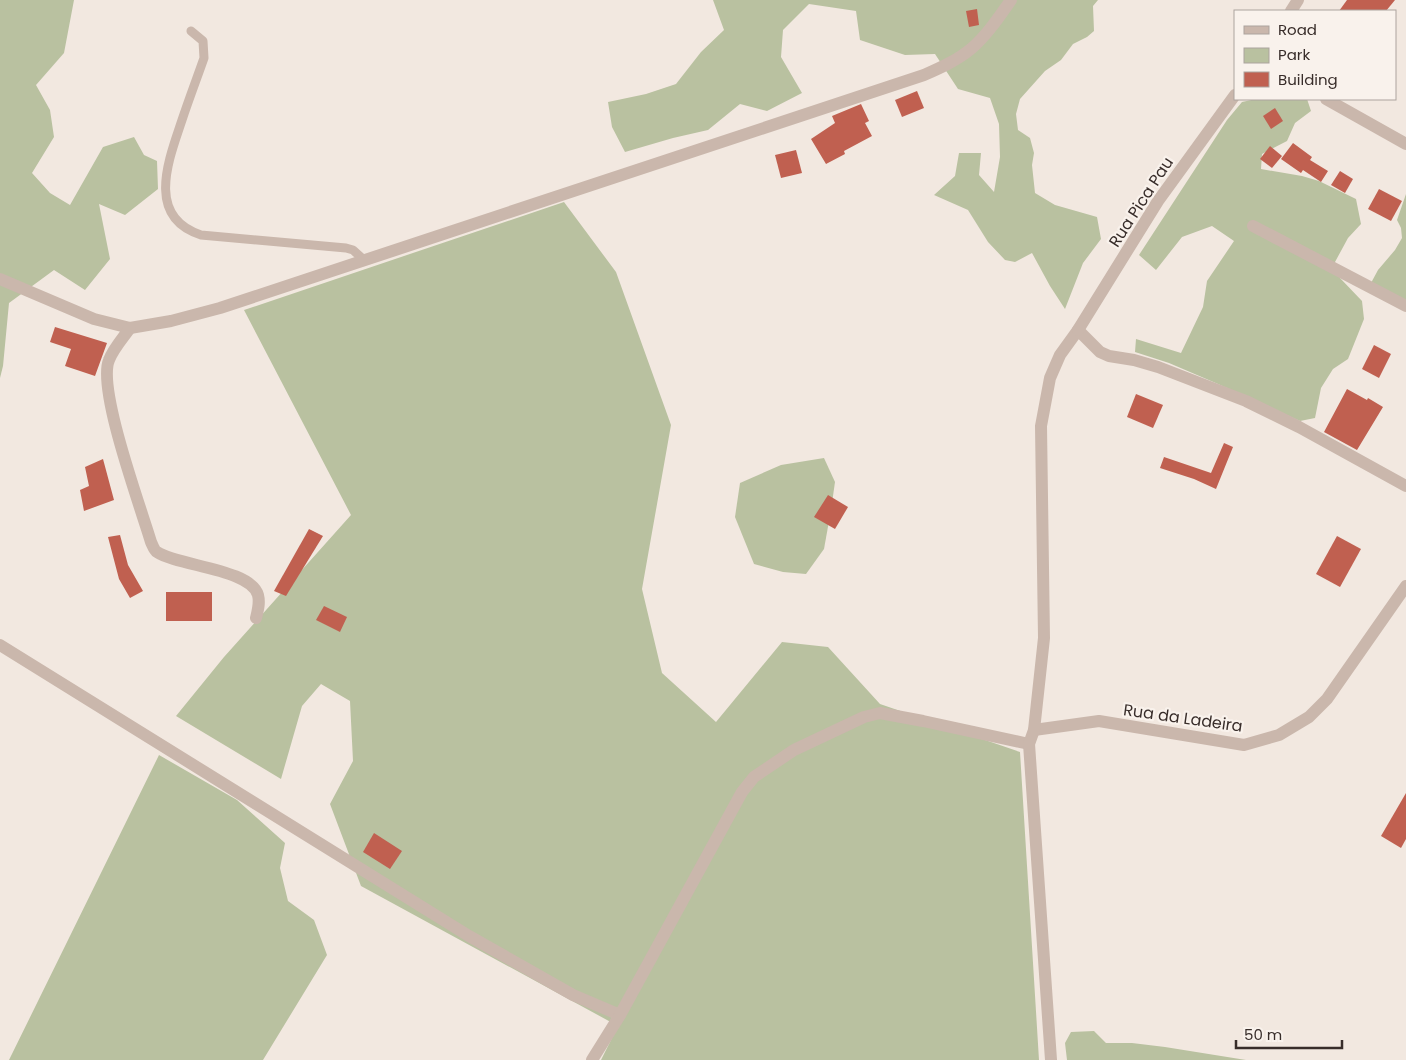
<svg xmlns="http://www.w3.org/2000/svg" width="1406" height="1060" viewBox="0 0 1406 1060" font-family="Poppins,sans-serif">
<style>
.green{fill:#b9c1a0}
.building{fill:#c06050}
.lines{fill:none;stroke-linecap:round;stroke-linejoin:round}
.service{stroke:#cab7ac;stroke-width:9}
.minor{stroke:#cab7ac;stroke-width:12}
.tertiary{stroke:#cab7ac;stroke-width:12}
.labels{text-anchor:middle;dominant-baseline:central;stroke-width:4.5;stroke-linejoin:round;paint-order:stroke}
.street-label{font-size:16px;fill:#382d2a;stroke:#f9f2ec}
</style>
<rect width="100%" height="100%" fill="#f2e8e0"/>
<g class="green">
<polygon points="0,0 74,0 64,53 36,85 50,110 54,137 32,173 50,193 70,205 103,147 134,137 144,155 157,161 158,189 125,215 99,204 110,259 85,290 54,270 9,303 3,366 0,378"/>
<polygon points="713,0 1098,0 1093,6 1094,31 1087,37 1073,44 1061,60 1045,71 1020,99 1016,114 1018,130 1030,138 1034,153 1032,165 1035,193 1055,205 1097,217 1101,239 1083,263 1065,309 1050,286 1032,253 1015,262 1005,260 988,242 968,210 934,195 955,176 959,153 981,153 979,175 994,192 1000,157 999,124 990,98 958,89 935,54 905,55 860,40 856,11 809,4 783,30 781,57 802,93 767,111 740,104 708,130 673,138 625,152 612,127 608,102 646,94 676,84 701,52 724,30"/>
<polygon points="1256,99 1307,99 1311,111 1295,123 1287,141 1262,154 1261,169 1302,176 1319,181 1356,199 1361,224 1348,238 1335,262 1340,278 1362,301 1364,319 1348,359 1333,369 1321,388 1315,418 1300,421 1218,384 1169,363 1135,352 1136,339 1181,353 1203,307 1207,281 1234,241 1212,226 1182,237 1156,270 1139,255 1227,120 1242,102"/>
<polygon points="1406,194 1406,301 1371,283 1378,270 1395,250 1402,238 1401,228 1397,220"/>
<polygon points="564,202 616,272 671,425 642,589 662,673 716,722 782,642 828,647 880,704 1020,752 1039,1060 601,1060 618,1026 361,886 330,804 353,761 350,701 321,684 302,706 281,779 176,716 224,657 351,515 244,310"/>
<polygon points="824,458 835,482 831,510 824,549 806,574 783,572 754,564 735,517 740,483 781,465"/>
<polygon points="159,755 237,800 285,843 280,868 288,901 314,920 327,955 263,1060 9,1060"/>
<polygon points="1094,1031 1106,1043 1132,1043 1165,1047 1246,1060 1067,1060 1065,1043 1071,1032"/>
</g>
<g class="building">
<polygon points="1347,0 1395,0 1386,11 1339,11"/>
<polygon points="977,9 979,25 969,27 966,11"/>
<polygon points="917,91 924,108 902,117 895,100"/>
<polygon points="861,104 869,121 865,123 872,136 844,151 845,154 826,164 811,139 835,123 832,116"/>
<polygon points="1275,108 1283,121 1271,129 1263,116"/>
<polygon points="1293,143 1312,157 1310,160 1328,171 1321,182 1303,170 1301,173 1281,159"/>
<polygon points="1270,146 1282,156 1272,168 1260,159"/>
<polygon points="796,150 802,173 781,178 775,155"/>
<polygon points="1340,171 1353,179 1345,193 1331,185"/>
<polygon points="1379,189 1402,201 1391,221 1368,209"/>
<polygon points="55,327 107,343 95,376 65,366 71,349 50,342"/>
<polygon points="1374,345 1391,354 1379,378 1362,369"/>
<polygon points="1347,389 1367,400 1368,398 1383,407 1357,450 1324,432"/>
<polygon points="1136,394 1163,405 1153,428 1127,417"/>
<polygon points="1224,443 1233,447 1216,489 1194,479 1160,468 1164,457 1211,473"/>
<polygon points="103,459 114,500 84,511 80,490 89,486 85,467"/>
<polygon points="828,495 848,507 835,529 814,517"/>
<polygon points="309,529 323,536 286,596 274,591"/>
<polygon points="120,535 128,565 143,591 130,598 119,579 108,537"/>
<polygon points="1337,536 1361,549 1340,587 1316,574"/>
<rect x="166" y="592" width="46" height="29"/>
<polygon points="324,606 347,617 340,632 316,620"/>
<polygon points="1406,793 1406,839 1401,848 1381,836"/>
<polygon points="374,833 402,851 390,869 363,852"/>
</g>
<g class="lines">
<path class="service" d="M191,31L203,41L204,58C197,78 189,99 182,120C169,159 145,217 201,235L346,248L353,250L364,260"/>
<g class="minor">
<polyline points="1326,99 1406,144"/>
<polyline points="1253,226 1406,306"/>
<path d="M0,279L94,319L130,328L171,321L220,308L924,75C940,68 958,60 972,48C987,35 999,17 1011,0"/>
<path d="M130,328C123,338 113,349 109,360C97,389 141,508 151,542C153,546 154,550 157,552C178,566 251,569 258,595C260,603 258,610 256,618"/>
<polyline points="0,645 469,936 573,995 620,1015"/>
<polyline points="1034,730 1099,721 1244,745 1279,735 1309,717 1327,699 1406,586"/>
<polyline points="592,1060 620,1015 742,792 754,777 794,750 864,717 880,713 923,721 1029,744"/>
<polyline points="1051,1060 1029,744 1034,730 1044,638 1041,426 1050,378 1060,355 1078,330 1100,352 1109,356 1134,360 1158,367 1246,401 1299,427 1406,486"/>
</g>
<g class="tertiary">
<polyline points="1291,11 1298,0"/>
<polyline points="1078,330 1158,201 1235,95"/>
</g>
</g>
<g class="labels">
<g class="street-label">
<text transform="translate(1141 202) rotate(-57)">Rua Pica Pau</text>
<text transform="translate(1183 718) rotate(8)">Rua da Ladeira</text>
</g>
</g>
<rect x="1234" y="10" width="162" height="90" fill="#f9f2ec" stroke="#aca39e"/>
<rect x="1244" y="26" width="25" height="8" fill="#cab7ac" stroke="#aca39e"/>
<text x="1278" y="35" font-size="15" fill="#382d2a">Road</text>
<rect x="1244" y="48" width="25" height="15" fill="#b9c1a0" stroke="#aca39e"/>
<text x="1278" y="60" font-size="15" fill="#382d2a">Park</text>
<rect x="1244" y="72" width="25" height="15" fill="#c06050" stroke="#aca39e"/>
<text x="1278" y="85" font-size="15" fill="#382d2a">Building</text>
<path d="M1236 1040v8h106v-8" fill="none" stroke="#382d2a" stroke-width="2.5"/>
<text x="1244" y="1040" font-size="15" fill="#382d2a" stroke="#f9f2ec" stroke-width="4" paint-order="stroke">50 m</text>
</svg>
